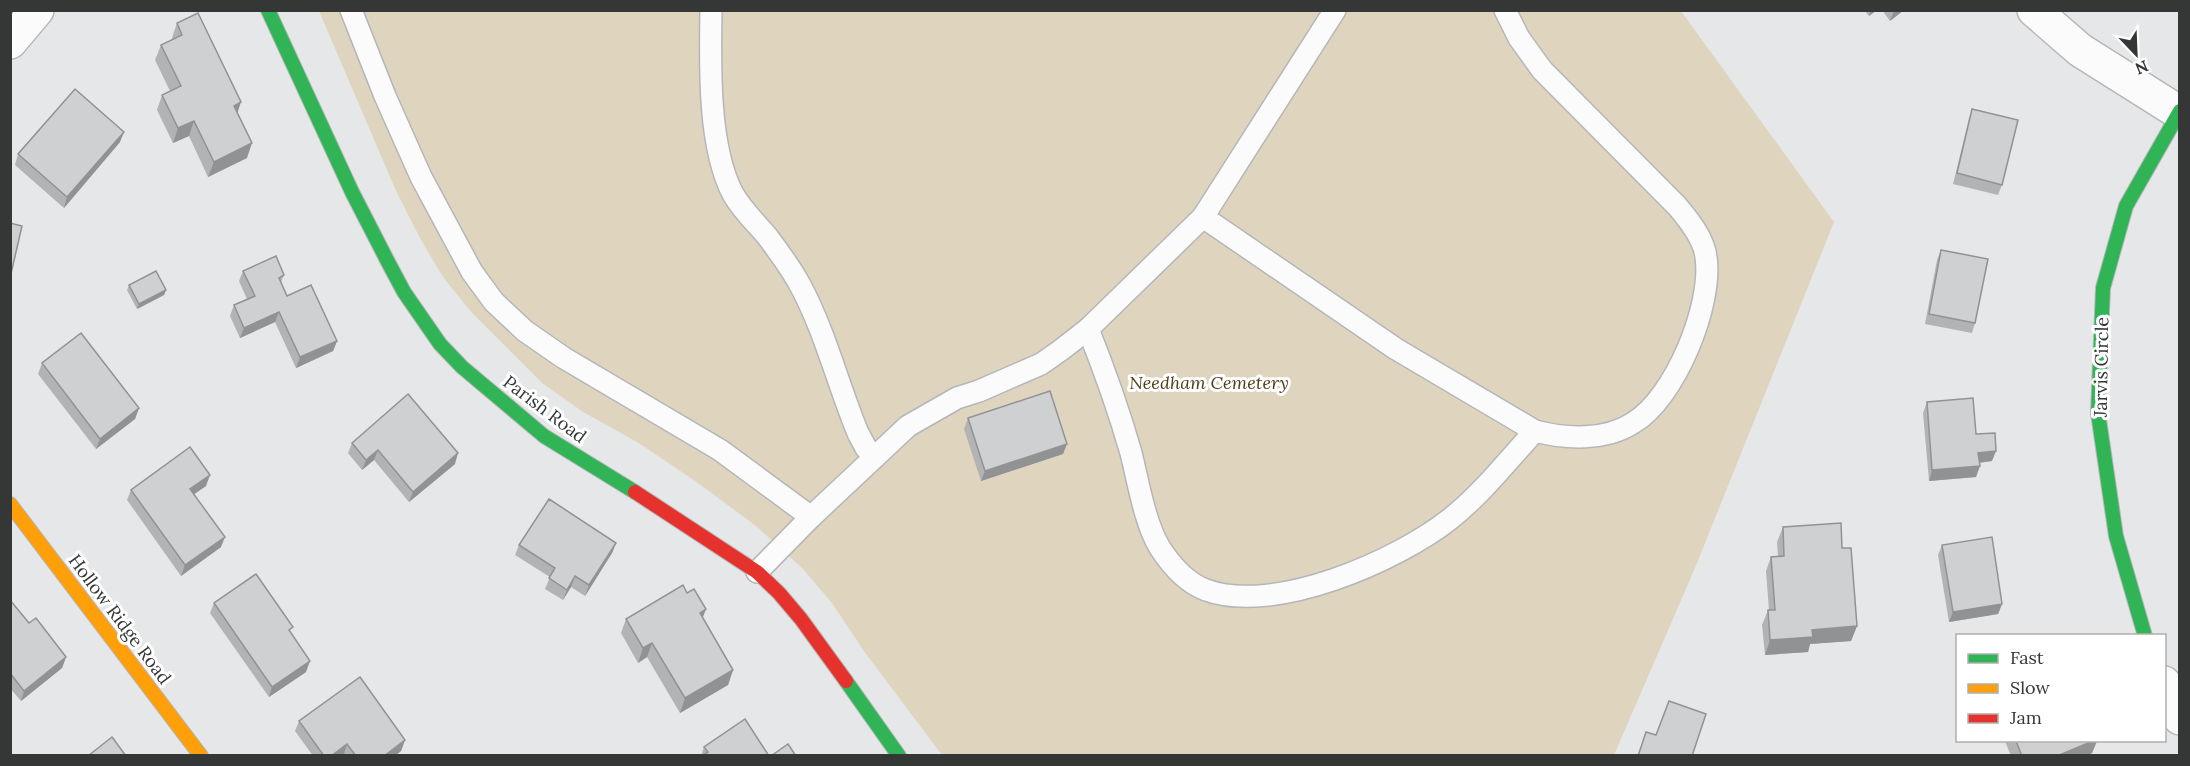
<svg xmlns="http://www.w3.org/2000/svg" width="2190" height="766" viewBox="0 0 2190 766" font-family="Lora,serif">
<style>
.green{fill:#dfd5bf}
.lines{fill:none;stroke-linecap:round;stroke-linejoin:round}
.lane-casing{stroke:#b5b6b8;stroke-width:24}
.street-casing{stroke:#b5b6b8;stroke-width:36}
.fast-casing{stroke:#b5b6b8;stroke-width:16}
.slow-casing{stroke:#b5b6b8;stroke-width:16}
.jam-casing{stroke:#b5b6b8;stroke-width:16}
.lane{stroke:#fbfbfc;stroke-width:21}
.street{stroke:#fbfbfc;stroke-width:33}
.fast{stroke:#30b455;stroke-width:14}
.slow{stroke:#ff9f0a;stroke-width:14}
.jam{stroke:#e5322d;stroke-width:14}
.wall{fill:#b2b3b5}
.shaded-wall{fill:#919293}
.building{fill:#cfd0d2;stroke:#919293;stroke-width:1.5}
.labels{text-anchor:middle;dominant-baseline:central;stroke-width:6;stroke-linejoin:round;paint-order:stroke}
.street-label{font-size:18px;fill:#353737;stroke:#fff}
.park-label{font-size:18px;font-style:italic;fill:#4f3e16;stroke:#fff}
</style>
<rect width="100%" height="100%" fill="#e5e7e9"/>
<polygon class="green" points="319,11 1681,11 1834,222 1695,568 1614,755 942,755 866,654 832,603 803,569 756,526 698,483 637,442 583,412 542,383 472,313 443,277 421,240 396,191"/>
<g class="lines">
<g class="lane-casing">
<g id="lane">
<polyline points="351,10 385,96 421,177 472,272 494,302 525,331 564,358 720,450 811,517"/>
<path d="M711,10C710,64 708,147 733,194C742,210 755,222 767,236C779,252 791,268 800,285C825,331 838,385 858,433L866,448L875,457"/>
<path d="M1335,10L1203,217L1396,349L1535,431C1566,439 1605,441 1633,423C1675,398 1713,305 1706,257C1704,239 1689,220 1677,206L1542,70L1519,38L1505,10"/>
<path d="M1088,329C1104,369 1119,411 1131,453C1138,481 1145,524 1160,548C1171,565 1187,583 1206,590C1274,615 1397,561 1450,519C1482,494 1508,460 1535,431"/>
<polyline points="757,572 811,517 908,426 957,398 979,391 1041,364 1061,350 1088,329 1203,217"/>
</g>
</g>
<g class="street-casing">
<g id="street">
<polyline points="2034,10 2080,50 2180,113"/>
<polyline points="10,42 37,10"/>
<polyline points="2164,683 2180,718"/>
</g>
</g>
<g class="fast-casing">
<g id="fast">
<polyline points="268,10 352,192 388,262 404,292 440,344 462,367 544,436 635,492"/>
<polyline points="2145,636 2116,536 2098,413 2103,288 2126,206 2180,111"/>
<polyline points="846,681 899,756"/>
</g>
</g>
<g class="slow-casing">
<polyline id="slow" points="10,504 201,756"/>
</g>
<g class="jam-casing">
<polyline id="jam" points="635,492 757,572 779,593 801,619 846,681"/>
</g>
<use href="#lane" class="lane"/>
<use href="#street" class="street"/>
<use href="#fast" class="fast"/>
<use href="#slow" class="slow"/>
<use href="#jam" class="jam"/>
</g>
<g class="wall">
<polygon points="1864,10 1877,10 1869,16"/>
<polygon points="1882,10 1904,10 1890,21"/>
<polygon points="177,23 237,113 247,158 208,177 189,136 173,143 157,110 162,95 170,91 155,60 161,45 172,40 172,38"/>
<polygon points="1972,109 2002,185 1998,195 1953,184 1969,119"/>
<polygon points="120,142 64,208 15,165 18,154"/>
<polygon points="1941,250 1975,323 1972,333 1925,324 1937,260"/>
<polygon points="243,271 284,275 281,282 287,296 337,341 333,351 296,368 275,322 240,338 230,316 234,305 247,299 239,281"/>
<polygon points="129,285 166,290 164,295 137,309 127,290"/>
<polygon points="42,363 139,408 135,419 96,449 38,374"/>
<polygon points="1927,402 1992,461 1979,463 1976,477 1929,481 1923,413"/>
<polygon points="968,418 1063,454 981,481 964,429"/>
<polygon points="352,443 455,464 409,502 374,460 362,470 348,453"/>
<polygon points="206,486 194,494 221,547 181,576 127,500 131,490"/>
<polygon points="1783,527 1842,548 1857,626 1851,641 1810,644 1808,652 1765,655 1762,625 1768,610 1769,610 1766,571 1771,557 1778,556 1777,542"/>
<polygon points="616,543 612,553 585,596 571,587 563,600 545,589 550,577 515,555 519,545"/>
<polygon points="1942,545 2002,604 1998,614 1949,622 1938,555"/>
<polygon points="687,593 706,609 703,617 733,670 728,685 680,713 647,657 638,663 621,633 626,619"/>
<polygon points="10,600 29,623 66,657 62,668 21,701 10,688"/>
<polygon points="214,603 290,633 306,672 269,697 210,613"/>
<polygon points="299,721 405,740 401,751 395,756 344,756 344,754 342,756 313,756 295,731"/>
<polygon points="2005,741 2097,741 2092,753 2087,756 2011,756"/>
<polygon points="704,747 769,756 701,756"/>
</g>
<g class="shaded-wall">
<polygon points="1871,10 1877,10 1869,16"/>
<polygon points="1904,10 1890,21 1894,11"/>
<polygon points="241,102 236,117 234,106"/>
<polygon points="194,121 189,136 173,143 178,128"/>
<polygon points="124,132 120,142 64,208 67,197"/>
<polygon points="252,143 247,158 208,177 214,162"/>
<polygon points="166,290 164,295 137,309 139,304"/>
<polygon points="279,312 275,322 240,338 244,328"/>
<polygon points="337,341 333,351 296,368 300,357"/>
<polygon points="139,408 135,419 96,449 100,439"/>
<polygon points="1067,444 1063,454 981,481 985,471"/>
<polygon points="378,450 374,460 362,470 366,460"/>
<polygon points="1996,451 1992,461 1975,463 1978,453"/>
<polygon points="458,453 455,464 409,502 413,492"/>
<polygon points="1980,466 1976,477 1929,481 1932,470"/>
<polygon points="210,475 206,486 187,499 190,489"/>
<polygon points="225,537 221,547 181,576 185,565"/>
<polygon points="616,543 612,553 585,596 589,585"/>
<polygon points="575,576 571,587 563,600 567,590"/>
<polygon points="2002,604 1998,614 1949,622 1953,612"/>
<polygon points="706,609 700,624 700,613"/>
<polygon points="1857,626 1851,641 1810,644 1808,652 1765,655 1770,640 1812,630"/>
<polygon points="652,643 647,657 638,663 643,648"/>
<polygon points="66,657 62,668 21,701 24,691"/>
<polygon points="310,661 306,672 269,697 272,687"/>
<polygon points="733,670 728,685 680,713 685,698"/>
<polygon points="405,740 401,751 395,756 384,756"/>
<polygon points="2093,741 2097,741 2092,753 2087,756 2057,756"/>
<polygon points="347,744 344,754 342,756 331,756"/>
</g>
<g class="building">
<polygon points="198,13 241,102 234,106 252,143 214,162 194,121 178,128 162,95 181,86 161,45 182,35 177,23"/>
<polygon points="75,89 124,132 67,197 18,154"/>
<polygon points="1972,109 2018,120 2002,185 1957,173"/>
<polygon points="10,223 22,226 10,278"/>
<polygon points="1941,250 1988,259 1975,323 1929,314"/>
<polygon points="276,256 284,275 279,278 287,296 311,285 337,341 300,357 279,312 244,328 234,305 255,296 243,271"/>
<polygon points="156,271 166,290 139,304 129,285"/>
<polygon points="81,333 139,408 100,439 42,363"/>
<polygon points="1050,391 1067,444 985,471 968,418"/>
<polygon points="408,394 458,453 413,492 378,450 366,460 352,443"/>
<polygon points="1973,398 1976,434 1995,433 1996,451 1978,453 1980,466 1932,470 1927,402"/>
<polygon points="190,447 210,475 190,489 225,537 185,565 131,490"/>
<polygon points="549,499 616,543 589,585 575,576 567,590 549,578 555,568 519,545"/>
<polygon points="1841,523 1842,548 1851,548 1857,626 1812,630 1813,637 1770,640 1768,610 1775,610 1771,557 1784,556 1783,527"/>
<polygon points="1992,537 2002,604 1953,612 1942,545"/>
<polygon points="256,574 293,627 289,630 310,661 272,687 214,603"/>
<polygon points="683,585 687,593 694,589 706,609 700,613 733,670 685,698 652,643 643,648 626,619"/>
<polygon points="10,600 29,623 36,618 66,657 24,691 10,673"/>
<polygon points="360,677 405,740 384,756 356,756 347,744 331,756 324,756 299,721"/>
<polygon points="1669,701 1706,714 1692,756 1638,756 1646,732 1656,735"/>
<polygon points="745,719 769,756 702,756 708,752 704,747"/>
<polygon points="112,737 126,756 88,756"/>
<polygon points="2016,741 2093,741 2057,756 2022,756"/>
<polygon points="788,744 796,756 771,756"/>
</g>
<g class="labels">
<g class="street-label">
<text transform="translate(2101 367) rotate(-89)">Jarvis Circle</text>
<text transform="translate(545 409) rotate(37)">Parish Road</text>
<text transform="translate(120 619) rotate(53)">Hollow Ridge Road</text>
</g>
<g class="park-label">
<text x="1209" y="382">Needham Cemetery</text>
</g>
</g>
<rect width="2190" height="766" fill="none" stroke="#353737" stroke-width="24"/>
<rect x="1956" y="634" width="210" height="108" fill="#ffffff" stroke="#aeafaf" stroke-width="1.5"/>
<rect x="1968" y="654" width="30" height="9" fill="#30b455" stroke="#aeafaf" stroke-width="1.5"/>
<text x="2010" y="664" font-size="18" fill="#353737">Fast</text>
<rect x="1968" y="684" width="30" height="9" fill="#ff9f0a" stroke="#aeafaf" stroke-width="1.5"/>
<text x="2010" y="694" font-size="18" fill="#353737">Slow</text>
<rect x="1968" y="714" width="30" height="9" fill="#e5322d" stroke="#aeafaf" stroke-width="1.5"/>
<text x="2010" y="724" font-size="18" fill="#353737">Jam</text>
<g transform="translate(2136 54) rotate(157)" stroke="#ffffff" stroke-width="4.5" paint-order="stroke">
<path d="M0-4.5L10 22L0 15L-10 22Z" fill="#353737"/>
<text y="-9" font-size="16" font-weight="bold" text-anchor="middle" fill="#353737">N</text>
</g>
</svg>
